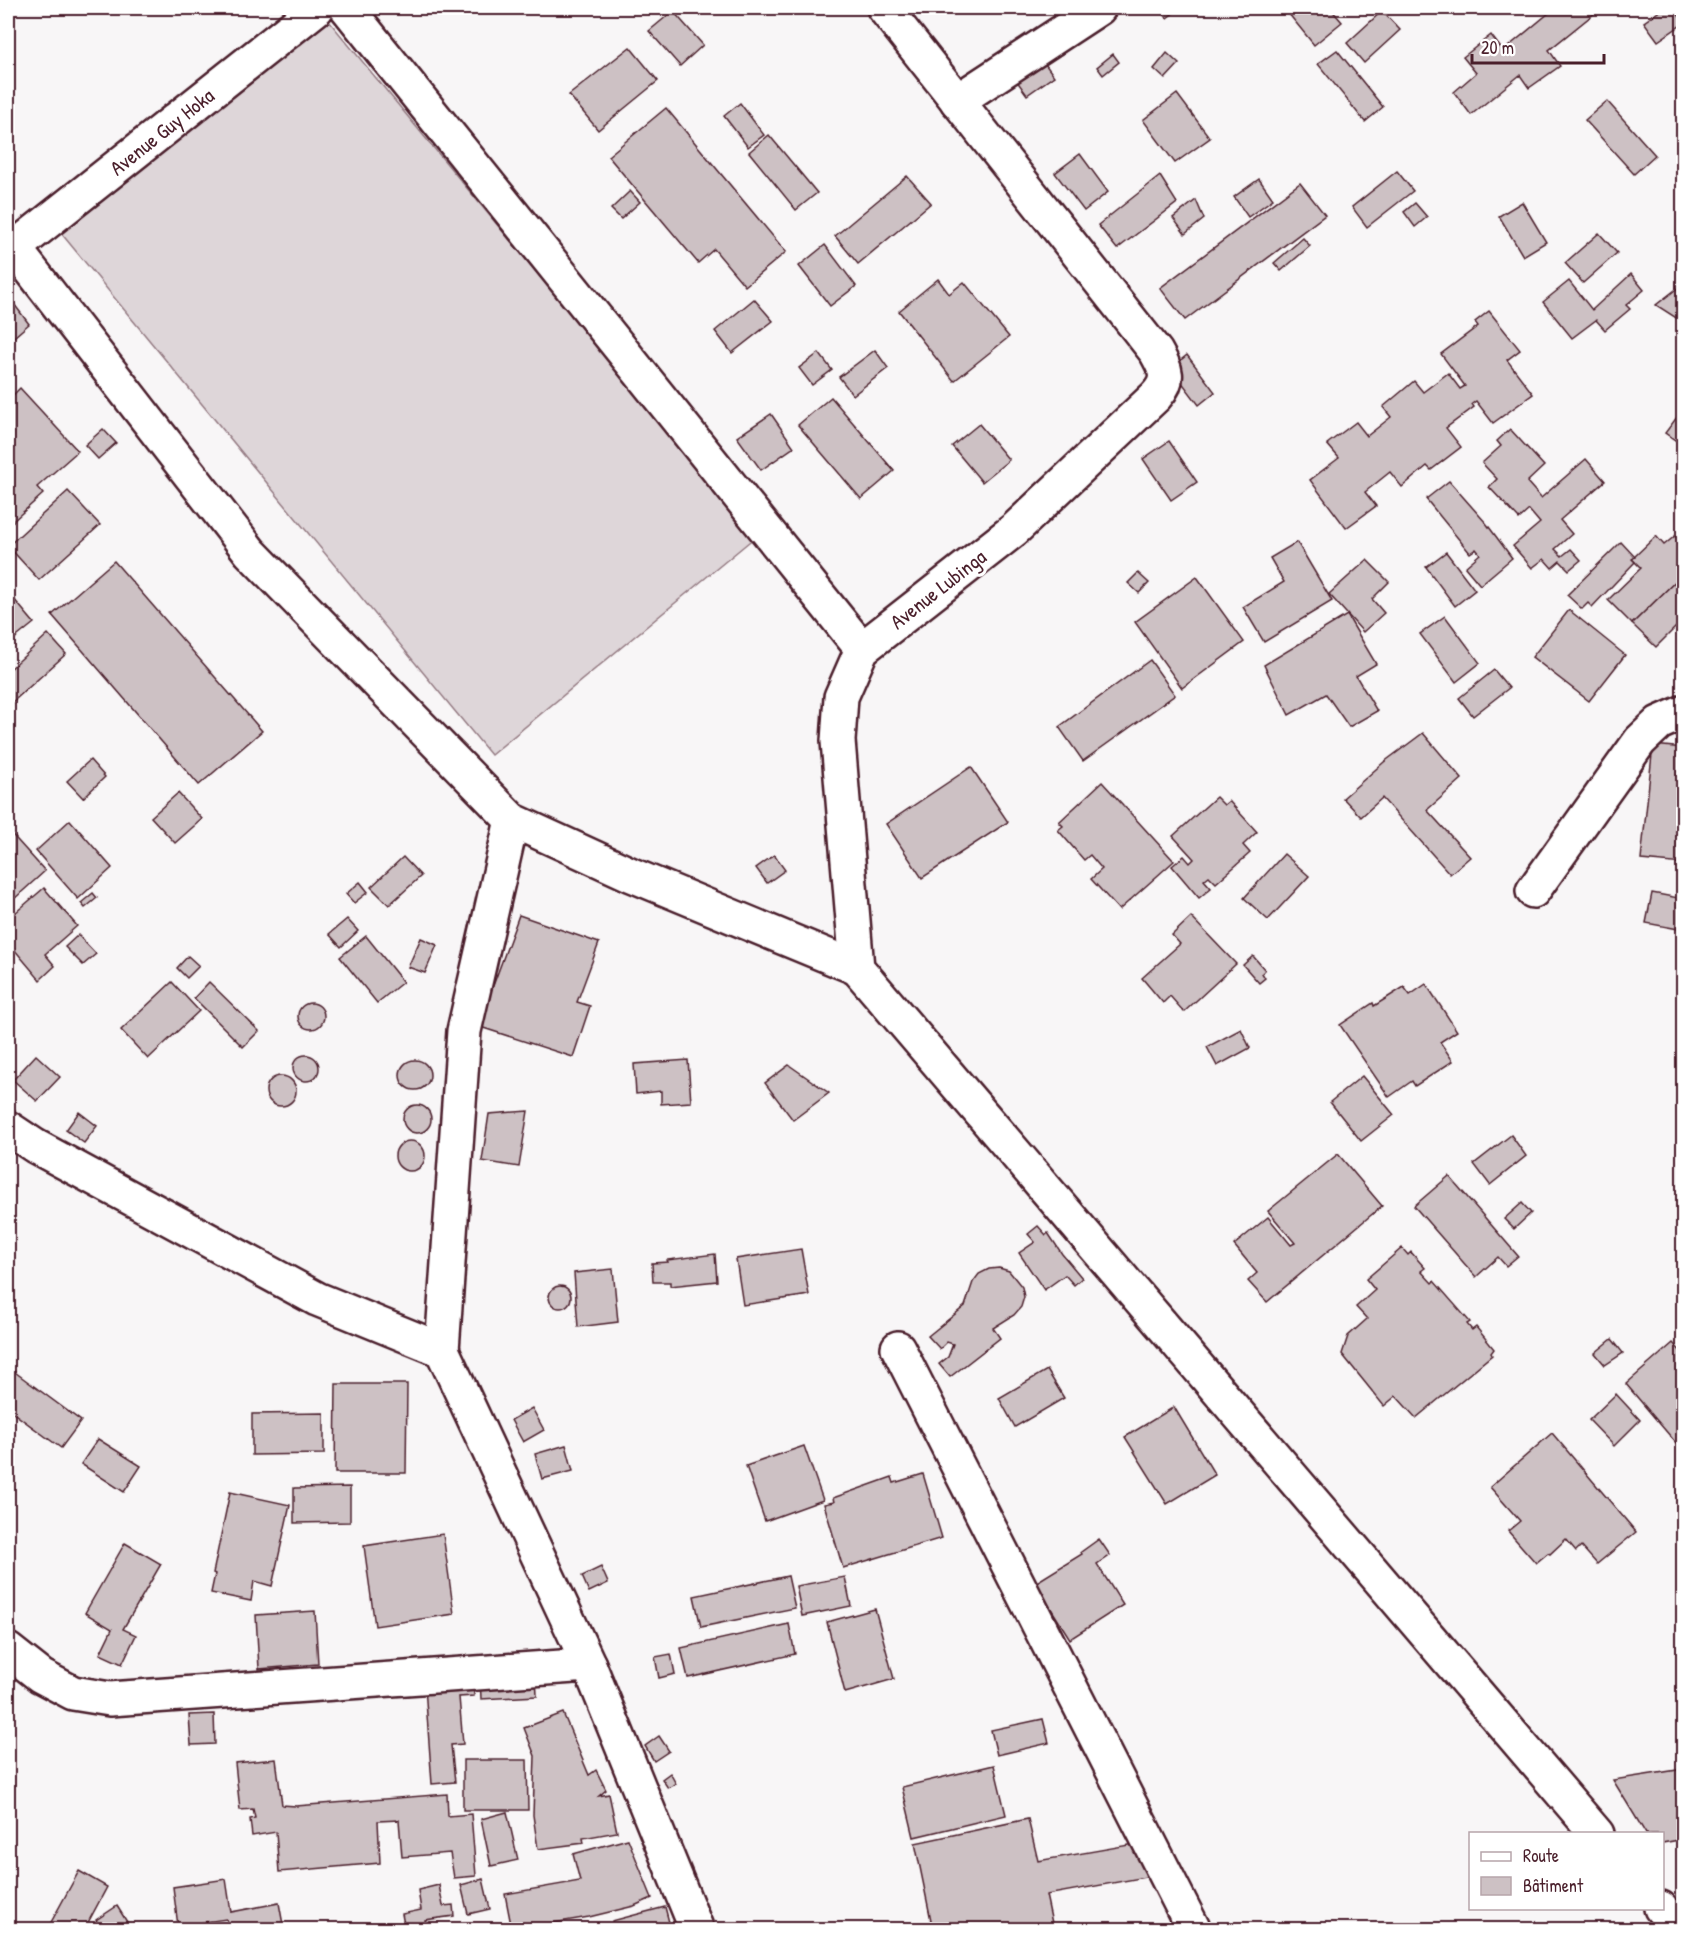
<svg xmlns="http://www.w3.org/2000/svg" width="1691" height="1937" viewBox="0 0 1691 1937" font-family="'Patrick Hand',sans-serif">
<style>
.pitch{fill:#ded6d9;stroke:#947a82;stroke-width:1.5}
.building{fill:#cdc1c4;stroke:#4a1f2b;stroke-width:1.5}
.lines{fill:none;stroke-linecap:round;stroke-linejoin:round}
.minor-casing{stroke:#4a1f2b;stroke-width:38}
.minor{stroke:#fff;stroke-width:33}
.labels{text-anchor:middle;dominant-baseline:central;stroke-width:6;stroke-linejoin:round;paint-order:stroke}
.street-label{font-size:21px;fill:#4a1f2b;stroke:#fff}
</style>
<rect width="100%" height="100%" fill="#f8f6f7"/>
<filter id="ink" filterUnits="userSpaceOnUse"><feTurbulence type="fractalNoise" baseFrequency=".0167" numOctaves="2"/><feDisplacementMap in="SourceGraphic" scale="12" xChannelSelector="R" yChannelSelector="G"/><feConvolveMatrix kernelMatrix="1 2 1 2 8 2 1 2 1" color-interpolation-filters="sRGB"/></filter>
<g filter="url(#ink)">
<polygon class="pitch" points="324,15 755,537 491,755 61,233"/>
<g class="building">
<polygon points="1159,8 1180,8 1167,18"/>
<polygon points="1284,8 1330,8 1342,22 1314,45"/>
<polygon points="1555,8 1601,8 1549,50 1560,66 1529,88 1520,75 1471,115 1454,92 1476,73 1463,57 1491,35 1503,51"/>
<polygon points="1664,8 1674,8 1684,23 1658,41 1644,22"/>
<polygon points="673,11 703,45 680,66 649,31"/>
<polygon points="1382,11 1400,30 1364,63 1347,43"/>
<polygon points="630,47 658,81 598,130 569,95"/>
<polygon points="1337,50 1383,107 1365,122 1318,64"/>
<polygon points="1037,53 1054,76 1027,95 1011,73"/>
<polygon points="1167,53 1179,64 1165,79 1154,69"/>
<polygon points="1113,54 1119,62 1103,75 1097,67"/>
<polygon points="1177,94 1210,138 1175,163 1143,120"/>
<polygon points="1607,101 1655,155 1634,174 1585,120"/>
<polygon points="740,103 764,135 748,147 724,116"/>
<polygon points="666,108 786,252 745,286 714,249 698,263 608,156"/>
<polygon points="769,135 817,193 796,210 749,152"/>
<polygon points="1080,154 1108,192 1084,211 1055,173"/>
<polygon points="1397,171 1413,191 1367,227 1352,207"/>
<polygon points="907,176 931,203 858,264 835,236"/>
<polygon points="1160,176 1177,203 1117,249 1098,225"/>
<polygon points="1259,179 1273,199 1248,217 1234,197"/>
<polygon points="1300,183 1325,215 1185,320 1160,288"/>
<polygon points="630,191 640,202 621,219 611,209"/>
<polygon points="1196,200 1204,219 1185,234 1173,218"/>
<polygon points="1522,202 1546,242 1523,256 1499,216"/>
<polygon points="1415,203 1427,217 1415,227 1404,212"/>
<polygon points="1599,233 1617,253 1583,283 1565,263"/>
<polygon points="1303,238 1310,246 1281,271 1274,263"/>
<polygon points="825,245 856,286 830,306 799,266"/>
<polygon points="1631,274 1644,290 1626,305 1630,309 1605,330 1596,320 1572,338 1543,302 1569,281 1592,310"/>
<polygon points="938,279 949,294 964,282 1009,337 954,381 899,311"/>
<polygon points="1684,283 1684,323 1656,305"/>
<polygon points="8,296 29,324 8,342"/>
<polygon points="754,299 773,321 732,353 715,331"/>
<polygon points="1489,311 1520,350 1507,360 1533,394 1493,423 1476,401 1472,404 1474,407 1446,428 1461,447 1431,470 1427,466 1402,487 1390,472 1365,492 1376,506 1346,528 1310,480 1339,458 1327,444 1356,422 1367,436 1391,417 1383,407 1414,381 1423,392 1448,373 1460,389 1465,386 1441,354 1478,326 1475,322"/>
<polygon points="875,350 888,368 853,395 839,377"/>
<polygon points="819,353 832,370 812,385 799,368"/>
<polygon points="1187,355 1215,392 1199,405 1171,368"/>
<polygon points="20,388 78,451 37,487 43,494 12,522 8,517 8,400"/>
<polygon points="831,397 894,471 861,499 798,425"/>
<polygon points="1684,408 1684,446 1665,433"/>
<polygon points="771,414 794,447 761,470 737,437"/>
<polygon points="979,424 1009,460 982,482 952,446"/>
<polygon points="103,429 116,443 98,459 85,445"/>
<polygon points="1510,429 1544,466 1527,482 1541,498 1586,459 1605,481 1560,520 1572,534 1555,549 1562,556 1571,549 1581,560 1569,570 1560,561 1552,568 1544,559 1532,568 1513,546 1540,523 1529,510 1519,519 1489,487 1497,479 1482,463 1501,446 1497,441"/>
<polygon points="1169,441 1197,482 1171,500 1143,459"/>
<polygon points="1449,481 1486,523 1512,558 1480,585 1465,567 1480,554 1476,549 1470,553 1426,499"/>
<polygon points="68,491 100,525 39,580 8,546"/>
<polygon points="1656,536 1664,545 1675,536 1684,544 1684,573 1632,624 1608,600 1641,568 1632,559"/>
<polygon points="1297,542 1332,601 1264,642 1243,607 1284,582 1270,558"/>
<polygon points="1621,542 1635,557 1632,559 1635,562 1592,607 1588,603 1582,609 1567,595"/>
<polygon points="1446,552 1475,590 1455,606 1426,567"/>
<polygon points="1367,560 1389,582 1372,599 1384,613 1363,632 1329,594"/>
<polygon points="114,561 262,731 199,785 52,615"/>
<polygon points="1138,573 1149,583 1139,593 1128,583"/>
<polygon points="1684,573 1684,633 1677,626 1656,647 1632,624"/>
<polygon points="1197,577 1244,642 1182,688 1135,622"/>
<polygon points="8,592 34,623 8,644"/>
<polygon points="1569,610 1625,655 1589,701 1532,657"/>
<polygon points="1347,615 1376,664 1356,676 1377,711 1349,727 1326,694 1289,715 1264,665"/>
<polygon points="1445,616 1480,663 1456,682 1420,634"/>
<polygon points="48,634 66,654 8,706 8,671"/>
<polygon points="1150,660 1175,695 1083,761 1059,727"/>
<polygon points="1494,670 1509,688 1473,716 1459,698"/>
<polygon points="1423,733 1462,779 1427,810 1470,857 1450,874 1382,798 1361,817 1343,798 1384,762"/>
<polygon points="1653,745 1684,748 1684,864 1641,860"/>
<polygon points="90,760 105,777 83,798 67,781"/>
<polygon points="971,767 1008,822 922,878 886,824"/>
<polygon points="1102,782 1174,861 1119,910 1091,879 1102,869 1090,855 1084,860 1058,830 1063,826 1059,822"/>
<polygon points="178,793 202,819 175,843 151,817"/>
<polygon points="1216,797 1224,805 1229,801 1257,832 1243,845 1250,853 1216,883 1209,876 1204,880 1211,888 1199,898 1172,866 1184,856 1190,863 1194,859 1173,836"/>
<polygon points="70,820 112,868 78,899 36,851"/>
<polygon points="8,830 45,871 13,900 8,894"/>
<polygon points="1284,854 1309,876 1268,920 1244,898"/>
<polygon points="774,855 785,870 767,883 756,868"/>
<polygon points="403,857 421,876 389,905 371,887"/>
<polygon points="360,882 368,892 354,903 346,894"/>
<polygon points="44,888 77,926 45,954 55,966 40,980 8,942 8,919"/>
<polygon points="93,893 97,898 85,908 81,903"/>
<polygon points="1652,893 1684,899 1684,930 1646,923"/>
<polygon points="519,915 599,943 577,1002 590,1006 573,1057 471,1024 484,984 493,986"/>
<polygon points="1191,917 1236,964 1184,1012 1170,996 1163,1003 1142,978 1180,944 1172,935"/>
<polygon points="347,919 358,931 341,947 329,934"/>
<polygon points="78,935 96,954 83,965 65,947"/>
<polygon points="366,936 403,982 377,1003 340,957"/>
<polygon points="421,938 437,945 425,973 408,967"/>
<polygon points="188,956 199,966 187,978 177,968"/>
<polygon points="1253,956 1265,970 1262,973 1265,978 1259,983 1243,965"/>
<polygon points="172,982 199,1011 148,1059 121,1030"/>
<polygon points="209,982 259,1031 243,1047 194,998"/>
<polygon points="1426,984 1457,1031 1440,1042 1453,1061 1415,1086 1412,1081 1389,1097 1340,1025 1373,1003 1374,1006 1404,987 1410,995"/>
<circle cx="311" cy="1016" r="13"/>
<polygon points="1241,1029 1250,1048 1217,1066 1207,1047"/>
<circle cx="306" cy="1068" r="13"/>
<polygon points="36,1055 60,1077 37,1101 13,1080"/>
<circle cx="415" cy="1075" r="15"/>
<polygon points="688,1060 691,1102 661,1104 661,1091 636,1094 634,1064"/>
<polygon points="789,1065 829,1093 793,1120 765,1083"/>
<circle cx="281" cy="1091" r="15"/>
<polygon points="1362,1076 1394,1115 1361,1141 1330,1102"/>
<circle cx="417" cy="1119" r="14"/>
<polygon points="528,1111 519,1167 482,1161 489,1114"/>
<polygon points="79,1112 97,1126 84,1143 66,1130"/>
<polygon points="1511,1135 1526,1156 1490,1185 1474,1164"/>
<circle cx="410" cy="1156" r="15"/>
<polygon points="1338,1154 1382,1206 1267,1302 1248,1281 1257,1273 1234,1245 1268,1217 1291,1245 1295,1243 1268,1211"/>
<polygon points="1449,1176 1518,1256 1506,1266 1498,1257 1476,1277 1414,1206"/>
<polygon points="1522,1203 1531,1213 1514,1229 1504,1219"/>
<polygon points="1038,1226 1046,1235 1048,1233 1062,1254 1082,1278 1074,1285 1065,1275 1044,1290 1019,1253 1035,1242 1028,1234"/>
<polygon points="1402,1248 1408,1255 1411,1252 1425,1268 1421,1271 1432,1283 1434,1281 1470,1322 1467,1324 1472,1330 1476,1327 1494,1349 1491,1353 1492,1355 1416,1418 1396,1396 1384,1406 1342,1354 1348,1336 1367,1319 1356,1307 1375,1290 1366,1279"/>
<polygon points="801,1249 809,1295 743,1305 736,1259"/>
<polygon points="715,1254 717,1281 670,1286 670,1282 653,1282 652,1263 668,1262 667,1260"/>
<polygon points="999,1268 1009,1271 1022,1287 1024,1297 1021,1307 1014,1315 993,1328 1000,1338 950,1377 939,1364 948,1357 953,1344 947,1342 940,1349 928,1336 965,1306 973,1282 979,1274 989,1269"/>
<polygon points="613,1269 618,1322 578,1327 574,1273"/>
<circle cx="560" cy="1297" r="11"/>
<polygon points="1612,1339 1623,1353 1605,1365 1595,1353"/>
<polygon points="1673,1343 1684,1355 1682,1450 1626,1384"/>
<polygon points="8,1367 81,1421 61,1448 8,1409"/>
<polygon points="1047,1370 1064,1398 1015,1427 999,1398"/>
<polygon points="336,1384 407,1384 406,1473 335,1473"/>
<polygon points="1616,1394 1640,1420 1614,1446 1589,1420"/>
<polygon points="1174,1407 1215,1475 1167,1504 1125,1437"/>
<polygon points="532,1408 544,1430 523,1442 511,1420"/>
<polygon points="324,1413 324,1454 252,1455 252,1414"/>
<polygon points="1552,1433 1636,1532 1597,1564 1581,1546 1576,1551 1566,1539 1550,1554 1548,1553 1536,1563 1508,1531 1520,1521 1490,1487"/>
<polygon points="98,1439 141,1466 124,1492 81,1464"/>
<polygon points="566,1445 573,1471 542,1479 535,1454"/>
<polygon points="804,1446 823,1500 765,1521 746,1466"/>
<polygon points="923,1474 942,1538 843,1568 824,1504 834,1502 833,1498 892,1477 894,1483"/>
<polygon points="350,1487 350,1522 294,1523 294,1488"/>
<polygon points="230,1492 290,1505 272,1586 254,1581 251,1601 211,1593 215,1574 213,1573"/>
<polygon points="443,1534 454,1614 375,1626 364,1546"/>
<polygon points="1099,1539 1110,1555 1097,1564 1123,1605 1070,1639 1035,1583 1082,1554 1081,1552"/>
<polygon points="125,1543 161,1564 123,1629 136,1635 122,1664 100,1654 112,1629 85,1613"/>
<polygon points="601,1567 608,1583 589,1592 582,1576"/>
<polygon points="788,1576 795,1608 701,1627 694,1596"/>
<polygon points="845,1577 851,1606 802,1616 796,1586"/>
<polygon points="875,1609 894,1679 845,1693 827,1622"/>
<polygon points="315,1611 318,1664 259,1669 256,1615"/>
<polygon points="789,1624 795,1654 688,1678 681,1648"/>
<polygon points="671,1654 675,1674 659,1678 655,1657"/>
<polygon points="536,1675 537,1696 481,1699 480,1678"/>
<polygon points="473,1683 474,1696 459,1697 463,1744 451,1745 455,1782 432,1784 425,1687"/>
<polygon points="563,1713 589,1775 596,1770 606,1790 599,1796 609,1794 617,1832 583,1838 584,1843 538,1849 533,1815 535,1756 524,1728"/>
<polygon points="214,1714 215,1744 191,1745 189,1715"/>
<polygon points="1043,1719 1049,1743 997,1755 991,1730"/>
<polygon points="659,1736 669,1751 654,1761 645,1746"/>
<polygon points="276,1759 282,1805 296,1806 447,1794 448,1816 471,1814 476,1876 454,1878 450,1853 402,1857 399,1820 378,1821 380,1863 279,1872 276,1832 252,1836 250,1819 255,1818 253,1809 240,1810 235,1763"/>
<polygon points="463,1760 527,1760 528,1810 463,1810"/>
<polygon points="994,1765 1006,1815 914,1837 902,1787"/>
<polygon points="1684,1769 1684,1839 1662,1843 1662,1834 1646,1834 1613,1780"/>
<polygon points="670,1773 676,1784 668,1788 662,1779"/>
<polygon points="507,1812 518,1860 491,1866 481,1819"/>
<polygon points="1028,1819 1038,1861 1140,1843 1146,1877 1046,1895 1052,1923 1025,1930 933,1930 915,1843"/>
<polygon points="628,1839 652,1898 634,1906 589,1917 512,1930 505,1894 580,1881 573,1854"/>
<polygon points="79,1871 107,1887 84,1930 48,1930 53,1927 49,1926"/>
<polygon points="226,1879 231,1912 279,1903 284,1930 221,1930 228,1922 226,1919 178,1926 173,1887"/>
<polygon points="483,1879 490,1909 468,1914 461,1885"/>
<polygon points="439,1885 443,1906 453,1905 454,1916 425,1920 427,1930 405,1930 402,1914 421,1910 418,1890"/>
<polygon points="117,1906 132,1930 102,1930 96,1920"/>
<polygon points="665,1907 671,1930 591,1930 613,1925 612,1921"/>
</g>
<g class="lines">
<g class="minor-casing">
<g id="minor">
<polyline points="347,8 862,649"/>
<path d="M884,8L1156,352C1166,370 1171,379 1156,396L1014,530L862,649L841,697L838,741L857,968L1597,1834"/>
<polyline points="957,101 1099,8"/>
<polyline points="8,240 250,552 512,820 632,875 857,968"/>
<path id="s1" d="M8,253L317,8"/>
<polyline points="1533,891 1640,741 1659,723 1684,712"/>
<polyline points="8,1128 35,1146 317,1299 442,1350 589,1665 697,1930"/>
<polyline points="898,1348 1194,1930"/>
<polyline points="442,1350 464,1031 512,820"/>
<polyline points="8,1650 41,1676 73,1693 110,1699 589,1665"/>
<polyline points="1661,1908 1679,1930"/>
</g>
</g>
<use href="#minor" class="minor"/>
</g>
</g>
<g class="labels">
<g class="street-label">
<text stroke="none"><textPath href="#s1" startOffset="196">Avenue Guy Hoka</textPath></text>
<text transform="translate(938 589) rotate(-38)">Avenue Lubinga</text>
</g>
</g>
<rect width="1691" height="1937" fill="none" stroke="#fff" stroke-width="30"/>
<rect x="15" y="15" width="1661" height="1907" fill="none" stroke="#4a1f2b" stroke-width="2" filter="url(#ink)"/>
<rect x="1469" y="1832" width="195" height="78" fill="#ffffff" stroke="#b7a5aa" stroke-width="1.5"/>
<rect x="1481" y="1852" width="30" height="9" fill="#ffffff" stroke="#b7a5aa" stroke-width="1.5"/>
<text x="1523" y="1862" font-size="18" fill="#4a1f2b">Route</text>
<rect x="1481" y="1877" width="30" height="18" fill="#cdc1c4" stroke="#b7a5aa" stroke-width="1.5"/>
<text x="1523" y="1892" font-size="18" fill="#4a1f2b">Bâtiment</text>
<path d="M1472 54v9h132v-9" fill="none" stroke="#4a1f2b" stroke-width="3"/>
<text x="1481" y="54" font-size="18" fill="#4a1f2b" stroke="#ffffff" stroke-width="4.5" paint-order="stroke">20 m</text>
</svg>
